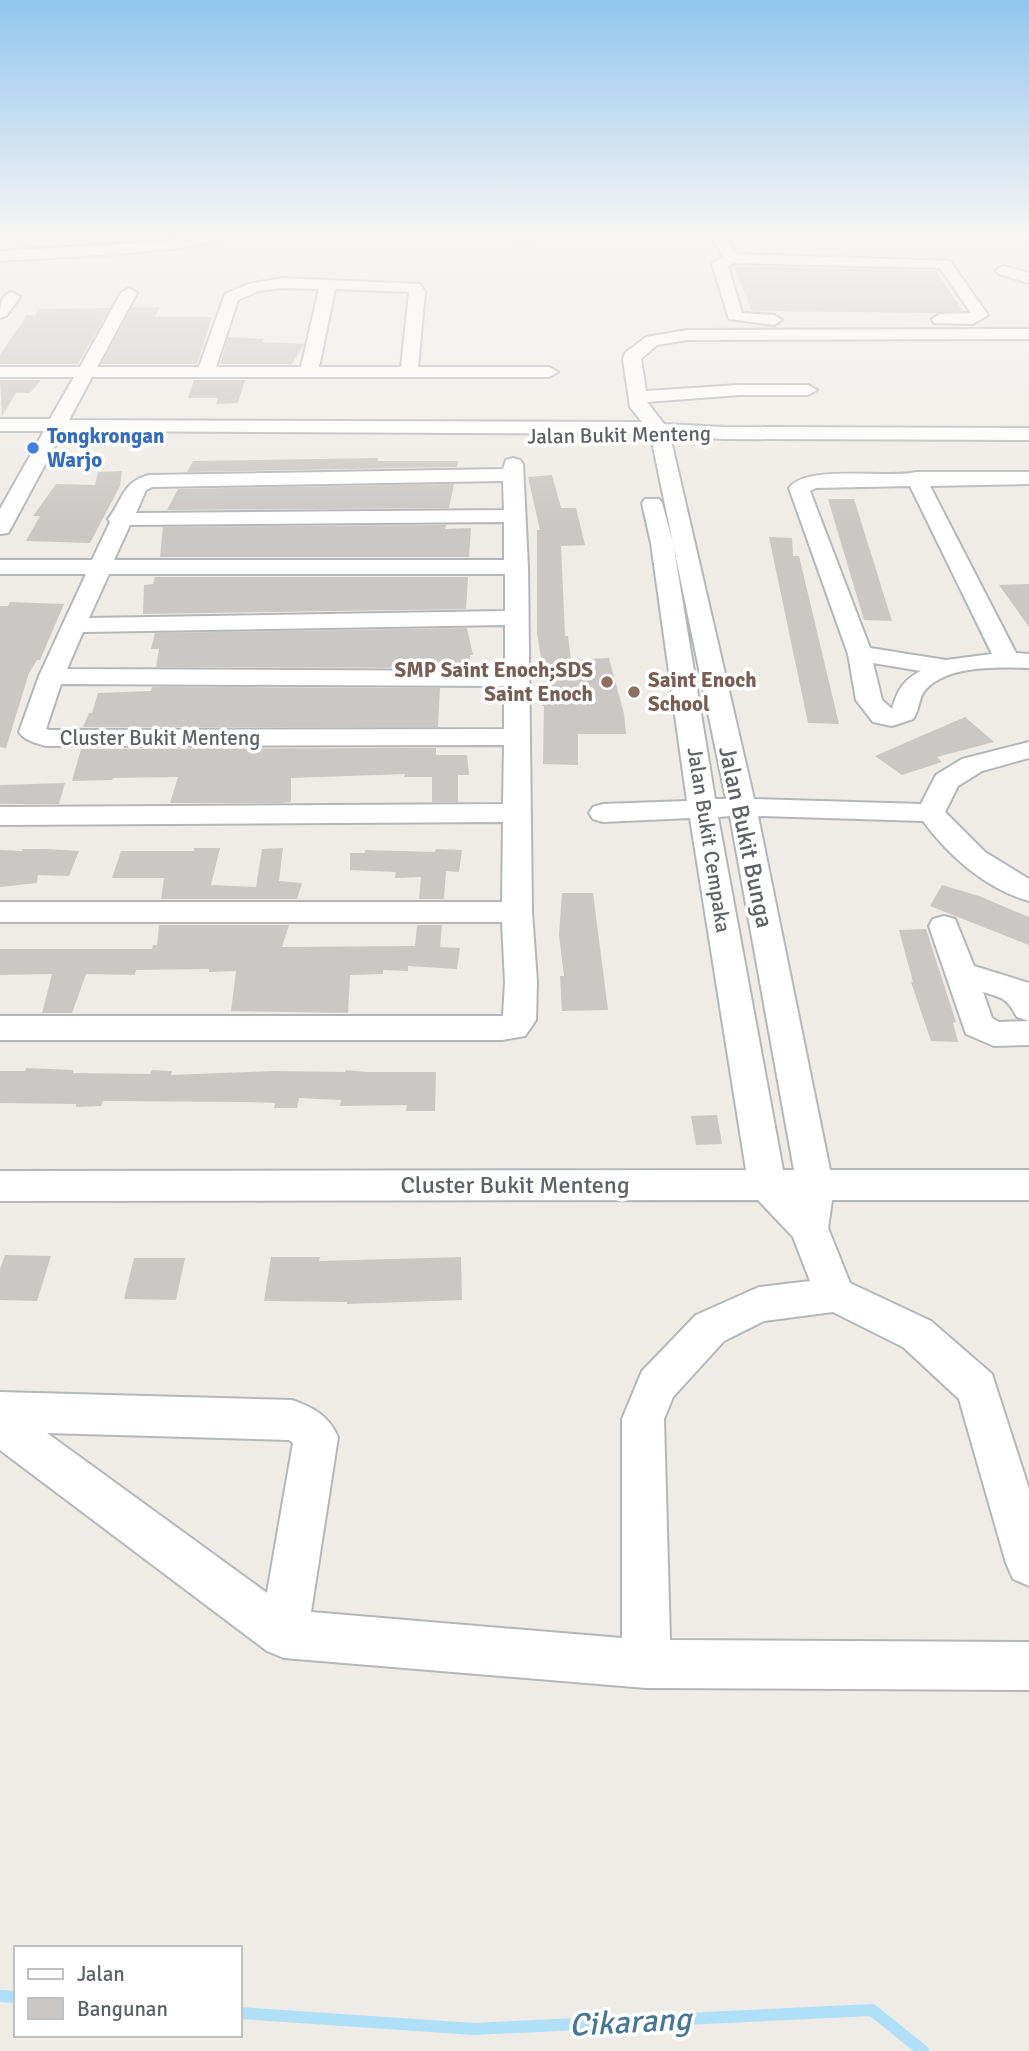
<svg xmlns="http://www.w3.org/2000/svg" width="1029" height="2051" viewBox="0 0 1029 2051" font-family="Signika,sans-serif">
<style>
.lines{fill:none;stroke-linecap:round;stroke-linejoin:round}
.stream{stroke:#afe0f7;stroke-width:12}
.building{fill:#cbc7c4}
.minor-casing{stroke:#b4b7ba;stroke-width:4}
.minor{fill:#fff;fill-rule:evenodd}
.shop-dot{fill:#3f7fe0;stroke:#fff;stroke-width:2.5}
.education-dot{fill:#8d6e63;stroke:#fff;stroke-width:2.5}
.labels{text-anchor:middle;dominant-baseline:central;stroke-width:7;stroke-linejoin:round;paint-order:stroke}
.far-street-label{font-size:21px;fill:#5e6266;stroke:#fff}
.far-shop-label{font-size:21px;font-weight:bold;fill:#366cbe;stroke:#fff;text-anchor:start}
.far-education-label{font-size:21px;font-weight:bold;fill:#785e54;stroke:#fff;text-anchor:end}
.street-label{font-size:24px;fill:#5e6266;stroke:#fff}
.near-water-label{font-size:32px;font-style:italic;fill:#477797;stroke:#fff}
</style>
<rect width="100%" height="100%" fill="#efece7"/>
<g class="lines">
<g class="stream">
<polyline points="0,1996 16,1997"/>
<polyline points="240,2013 474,2029 872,2010 923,2051"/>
</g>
</g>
<g class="building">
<polygon points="734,266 936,271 963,311 937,313 752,311"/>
<polygon points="132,307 160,307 155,317 212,317 197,364 101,364"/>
<polygon points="105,308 110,308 78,364 0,364 0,355 27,315 35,315 39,309"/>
<polygon points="228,337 264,339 262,342 304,344 292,364 220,364"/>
<polygon points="0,380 41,380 30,393 16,393 2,416"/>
<polygon points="194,380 245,380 238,403 216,404 218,398 188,398"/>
<polygon points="378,458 378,461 458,461 457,467 187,472 193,461"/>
<polygon points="122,471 120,486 90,543 26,541 40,516 33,516 56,484 95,485 98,472"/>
<polygon points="552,475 561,508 576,508 585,545 561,546 565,636 568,636 571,660 609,658 624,714 626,734 578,734 578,765 543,764 544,706 542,706 546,680 540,680 541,658 537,633 537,530 540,530 528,477"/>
<polygon points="454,484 449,508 167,510 178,489"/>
<polygon points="828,499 854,499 892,621 864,620"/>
<polygon points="446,525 445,529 471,528 469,557 160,557 163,527"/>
<polygon points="769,537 792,538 793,556 799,556 839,724 808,723"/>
<polygon points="155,577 468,577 466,609 143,614 144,585 153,584"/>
<polygon points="1029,584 1029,627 999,585"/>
<polygon points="10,602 64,604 40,660 37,660 29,673 6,748 0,747 0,606 8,606"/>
<polygon points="467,628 473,655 470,655 471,668 156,667 159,649 151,649 155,633"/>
<polygon points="152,687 440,688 438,727 83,727 89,713 92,713 98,693 151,691"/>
<polygon points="965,717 994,742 937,757 942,762 902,775 875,756"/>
<polygon points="436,748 436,755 467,755 469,775 458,775 458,802 432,802 432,777 404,777 405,774 291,778 291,802 280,803 170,803 178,777 113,778 112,780 72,781 81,749"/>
<polygon points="65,783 59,804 0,804 0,785"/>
<polygon points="194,848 220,848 211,885 256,887 262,849 283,848 279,881 302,883 297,899 161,899 164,878 112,878 121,851 194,851"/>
<polygon points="23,849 45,849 79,851 69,876 38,875 37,883 0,887 0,850 22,851"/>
<polygon points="436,849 462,850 459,872 446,871 444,899 419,899 421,877 395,878 396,872 350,870 350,853 365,853 365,850 435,852"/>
<polygon points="942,885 979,896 1029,917 1029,945 930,906"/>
<polygon points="562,893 593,893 608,1010 562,1011 560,976 564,976 559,935"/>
<polygon points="159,925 289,925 282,947 415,946 417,925 442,925 440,947 460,948 457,969 408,966 408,971 383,970 383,974 350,975 348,1013 231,1011 236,971 209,972 209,969 136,970 135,975 86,974 72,1013 42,1013 52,974 0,975 0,949 152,949 153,945 157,945"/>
<polygon points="926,929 956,1022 953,1023 958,1042 931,1041 911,982 913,982 899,930"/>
<polygon points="26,1068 73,1070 73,1073 150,1074 152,1070 172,1071 171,1075 272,1071 345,1072 346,1070 366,1072 436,1072 435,1111 406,1111 407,1105 340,1106 341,1100 299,1098 297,1108 274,1108 275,1103 244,1102 103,1101 101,1106 76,1107 76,1104 0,1103 0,1071 25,1071"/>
<polygon points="717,1115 722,1144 696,1145 691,1116"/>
<polygon points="5,1255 51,1256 37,1301 0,1300 0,1269"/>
<polygon points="271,1257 320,1257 319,1261 461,1257 462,1300 347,1304 347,1302 264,1301"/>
<polygon points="134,1258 185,1258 176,1300 124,1299"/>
</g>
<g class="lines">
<g class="minor-casing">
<g id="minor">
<path d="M196,236H225C207,253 35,258 0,261V251L171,241Z"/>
<path d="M509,236H540C534,243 515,243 509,236Z"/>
<polygon points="714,236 726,236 736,254 950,261 988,315 973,324 934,323 932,319 940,314 971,313 940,268 734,263 728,266 742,313 774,315 782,320 774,325 729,319 712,264 723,256 713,238"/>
<polygon points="1004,266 1029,273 1029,283 999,274 996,271 999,268"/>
<path d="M282,278L420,284L425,292L418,367H549L558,372L549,377H92L69,420L642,422L630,407L623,359L625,353L646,337L687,330L1029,329V339L687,340L657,345L641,359L646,391L739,385H808L817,390L808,395H739L647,402L664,424L724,427L1029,428V440L724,439L670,436L754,799L921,804L936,775L962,759L1029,742V758L982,771L958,786L945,812L985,852L1029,879V901C986,889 949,856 923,821L758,816L830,1170H1029V1200H832L828,1228L850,1283L931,1321L992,1374L1029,1489V1586L1013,1579L1006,1563L959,1399L903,1347L833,1312L764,1321L724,1341L673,1397L664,1419L670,1640L1029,1642V1690L646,1688L284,1658L267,1651L0,1450V1392L292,1400C314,1408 328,1415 338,1437L311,1612L622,1638V1419L642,1371L696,1315L759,1287L810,1281L793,1237L758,1200L0,1201V1171L746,1170L690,818L603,822L593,819L589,813L593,807L603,804L687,801L651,543L642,503L645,499H659L662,503L673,543L715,799H726L651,437L650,434L63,431L11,528L8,533L0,534V509L44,431H0V419H50L74,377H0V367H80L121,293L129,288L137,293L97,367H199L225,294L248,284ZM282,288L319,289L301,367H216L238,300L258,291ZM335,289L409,292L401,367H319ZM730,816L794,1170H783L718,817ZM47,1433L289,1440L293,1443L267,1593Z"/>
<path d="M12,292L20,297L6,316L0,318C0,307 0,295 12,292Z"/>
<path d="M513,458L520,460L523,464L528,567L532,912L537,982L536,1020L525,1036L502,1040H0V1016H503L505,982L502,922H0V902H502L503,822L0,825V807L503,804L504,745L46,746C36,743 25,741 19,732L39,676L86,574H0V560H92L110,522L108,519C123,500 122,482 149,475L503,469L506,460ZM503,481L504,510L136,513L146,490L152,487ZM504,522V560H114L130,525ZM109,574H505V611L89,618ZM505,625V671L67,669L83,632ZM61,684L504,686V729L50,730L46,729Z"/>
<path d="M916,472H1029V484L930,486L1016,653L1029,654V668C998,667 949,665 926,689C918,697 920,710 913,719L892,726L873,722L856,700L848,654L789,488C806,464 887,479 916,472ZM910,486L992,654L946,660L870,648L810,491L816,488ZM873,663L921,671C904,679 897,691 892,709L882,700Z"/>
<path d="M944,916L955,919L974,966L1029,983V1045L994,1046L966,1034L929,926L933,919ZM983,992C1003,998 1007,998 1017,1017L1029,1021L999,1022L992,1018Z"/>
</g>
</g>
<use href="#minor" class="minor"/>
</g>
<linearGradient id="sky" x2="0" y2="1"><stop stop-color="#91c6ee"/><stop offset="0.45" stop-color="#f8f6f4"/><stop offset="1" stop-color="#f8f6f4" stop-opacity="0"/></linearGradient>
<rect width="1029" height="523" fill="url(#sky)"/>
<circle class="shop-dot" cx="33" cy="448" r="7"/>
<g class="education-dot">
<circle cx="607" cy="682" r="7"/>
<circle cx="634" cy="692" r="7"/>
</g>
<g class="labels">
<g class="far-street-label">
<text transform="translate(619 435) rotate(-1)">Jalan Bukit Menteng</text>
<text x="160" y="738">Cluster Bukit Menteng</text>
<text transform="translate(709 840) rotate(81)">Jalan Bukit Cempaka</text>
</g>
<g class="far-shop-label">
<text x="47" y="436">Tongkrongan<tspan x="47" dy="24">Warjo</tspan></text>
</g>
<g class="far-education-label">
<text x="593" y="670">SMP Saint Enoch;SDS<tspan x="593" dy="24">Saint Enoch</tspan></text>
<text x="648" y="680" text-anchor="start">Saint Enoch<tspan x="648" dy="24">School</tspan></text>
</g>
<g class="street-label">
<text transform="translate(746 837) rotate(78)">Jalan Bukit Bunga</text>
<text x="515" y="1185">Cluster Bukit Menteng</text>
</g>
<g class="near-water-label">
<text transform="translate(630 2022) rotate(-3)">Cikarang</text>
</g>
</g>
<rect x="14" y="1946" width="228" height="91" fill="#ffffff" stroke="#bfc0c2" stroke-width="2"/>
<rect x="28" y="1969" width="35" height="10" fill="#ffffff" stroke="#bfc0c2" stroke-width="2"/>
<text x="77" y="1981" font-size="21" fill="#5e6266">Jalan</text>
<rect x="28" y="1998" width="35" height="21" fill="#cbc7c4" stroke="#bfc0c2" stroke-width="2"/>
<text x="77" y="2016" font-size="21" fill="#5e6266">Bangunan</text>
</svg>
